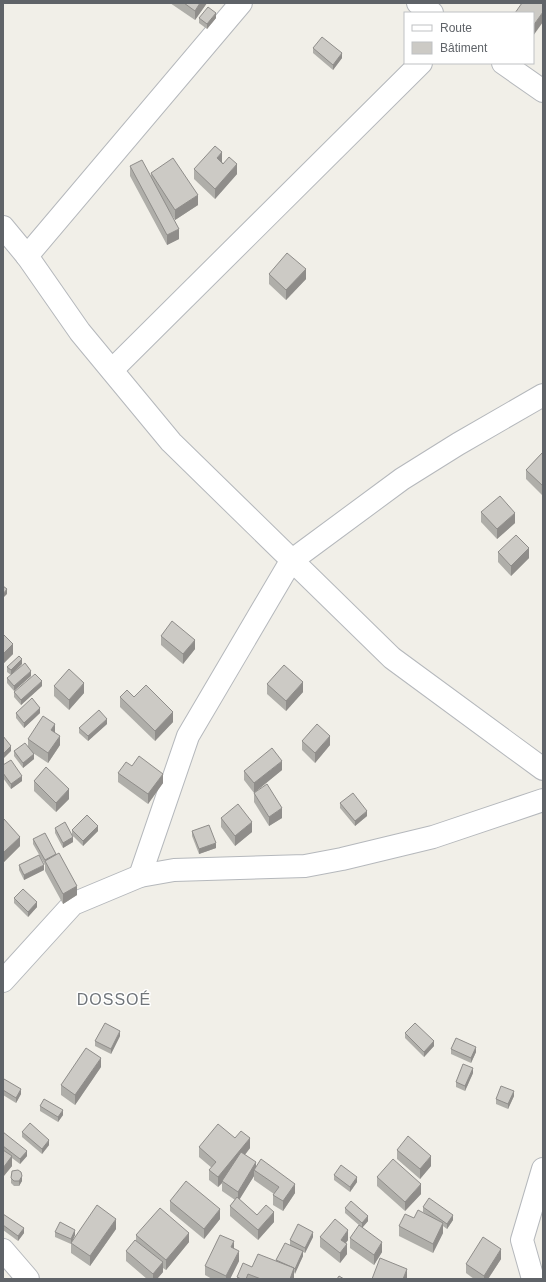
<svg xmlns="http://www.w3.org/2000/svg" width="546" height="1282" viewBox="0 0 546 1282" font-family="Arial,sans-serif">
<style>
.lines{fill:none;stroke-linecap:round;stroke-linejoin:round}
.minor-casing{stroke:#b5b8bc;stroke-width:24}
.minor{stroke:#fff;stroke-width:22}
.wall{fill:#afaea9}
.shaded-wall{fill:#8f8d8a}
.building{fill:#cccac5;stroke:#8f8d8a}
.labels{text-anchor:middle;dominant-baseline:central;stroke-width:3;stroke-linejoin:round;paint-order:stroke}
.quarter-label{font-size:16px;letter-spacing:1px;fill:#70757a;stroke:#fff}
</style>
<rect width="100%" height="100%" fill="#f1efe8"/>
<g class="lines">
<g class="minor-casing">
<g id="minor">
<polyline points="418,3 432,13"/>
<polyline points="503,63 543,91"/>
<polyline points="3,227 27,256 80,332 171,442 392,658 543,769"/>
<polyline points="27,256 241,3"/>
<polyline points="112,370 421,63"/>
<polyline points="140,876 188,736 291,561 402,479 458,444 543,395"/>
<polyline points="3,981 73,904 140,876 174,870 305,866 342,859 433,837 543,800"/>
<polyline points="3,1250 28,1279"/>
<polyline points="533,1279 522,1240 543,1169"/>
</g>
</g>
<use href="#minor" class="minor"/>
</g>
<g class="wall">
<polygon points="170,3 207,3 195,20"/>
<polygon points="199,18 216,18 207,29 199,23"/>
<polygon points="543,41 543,54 542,52 542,43"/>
<polygon points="313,48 342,58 333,70 313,53"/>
<polygon points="222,162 237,174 215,199 194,179 194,169"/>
<polygon points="130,166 151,177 151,173 198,205 175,220 168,209 179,239 167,245 130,176"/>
<polygon points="269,274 306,279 286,300 269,284"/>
<polygon points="543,452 543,496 526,479 526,470"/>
<polygon points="481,512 515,523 497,539 481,522"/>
<polygon points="498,552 529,558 511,576 498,562"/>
<polygon points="3,634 13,654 4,663 3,662"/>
<polygon points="161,636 195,649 183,664 161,645"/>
<polygon points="22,664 11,675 7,672 7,667"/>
<polygon points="31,676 14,691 7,683 7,678"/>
<polygon points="267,684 303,692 286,711 267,694"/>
<polygon points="42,686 21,705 14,697 14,692"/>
<polygon points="54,686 84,693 69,710 54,696"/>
<polygon points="120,697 173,722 155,741 120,707"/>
<polygon points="16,713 40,713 24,728 16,718"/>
<polygon points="107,724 88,741 79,733 79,728"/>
<polygon points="55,733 60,745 48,763 33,753 34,759 23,768 14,756 14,751 28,746 28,739"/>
<polygon points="302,741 330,745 315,763 302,750"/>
<polygon points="3,765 22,781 11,789 3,778"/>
<polygon points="132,766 163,783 148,804 118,782 118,773"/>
<polygon points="282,770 255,792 282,818 269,826 254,802 254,793 244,780 244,771"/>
<polygon points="34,781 69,799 56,812 34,791"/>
<polygon points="340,803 367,816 355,826 340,808"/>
<polygon points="3,818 20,846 4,862 3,861"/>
<polygon points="221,818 252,832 235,846 221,827"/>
<polygon points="55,828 73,842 63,848 55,833"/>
<polygon points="72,830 98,831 83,846 72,835"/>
<polygon points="192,831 216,848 199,854 192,836"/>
<polygon points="33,839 56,854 77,895 63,904 45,871 45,865 33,844"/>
<polygon points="19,865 44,870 24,880 19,870"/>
<polygon points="14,898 37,907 28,917 14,903"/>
<polygon points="405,1033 434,1046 424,1057 405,1038"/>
<polygon points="120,1036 111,1054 95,1046 95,1041"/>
<polygon points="451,1049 476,1052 471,1063 451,1054"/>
<polygon points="101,1067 75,1105 61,1095 61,1085"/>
<polygon points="473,1073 465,1091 456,1087 456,1082"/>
<polygon points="3,1081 21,1094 16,1103 3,1095"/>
<polygon points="514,1096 508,1109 496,1104 496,1099"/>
<polygon points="40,1106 63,1115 58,1122 40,1111"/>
<polygon points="3,1132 27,1156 20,1164 12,1158 12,1166 3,1177"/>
<polygon points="22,1132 49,1145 42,1154 22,1137"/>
<polygon points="235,1138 250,1148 245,1155 256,1166 295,1193 283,1211 273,1205 273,1195 274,1194 254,1180 254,1176 239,1199 257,1215 274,1222 258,1240 230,1216 230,1206 235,1200 222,1191 222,1183 218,1187 209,1180 209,1170 212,1168 199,1157 199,1147"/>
<polygon points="397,1150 431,1166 420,1179 397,1159"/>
<polygon points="334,1175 357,1182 350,1192 334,1180"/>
<polygon points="377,1177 421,1194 405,1211 377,1186"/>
<polygon points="11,1178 22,1181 19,1186 14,1186 11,1183"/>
<polygon points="170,1201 220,1219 204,1239 170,1211"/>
<polygon points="423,1207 453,1220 447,1229 443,1226 443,1233 433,1253 399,1236 399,1226 414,1218 429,1216 423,1212"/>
<polygon points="345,1208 368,1221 362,1228 382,1252 374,1265 350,1248 350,1238 360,1226 345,1213"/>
<polygon points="3,1214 24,1233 18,1241 3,1230"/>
<polygon points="116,1229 90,1266 71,1253 71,1244 55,1237 55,1232 75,1235 73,1239"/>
<polygon points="136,1235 189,1242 166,1270 163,1268 163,1272 157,1279 147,1279 126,1261 126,1251 136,1240"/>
<polygon points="313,1237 305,1253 303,1252 303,1256 294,1274 294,1279 237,1279 237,1277 252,1267 276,1261 276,1260 290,1245 290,1240"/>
<polygon points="320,1237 348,1240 346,1243 347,1254 340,1263 320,1247"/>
<polygon points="234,1249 239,1261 230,1279 212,1279 205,1275 205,1266"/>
<polygon points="501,1259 488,1279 474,1279 466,1273 466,1264"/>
</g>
<g class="shaded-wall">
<polygon points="200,3 207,3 195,20 195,11"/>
<polygon points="543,12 543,22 533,36 533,26"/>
<polygon points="216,13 216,18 207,29 207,24"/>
<polygon points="342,53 342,58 333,70 333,65"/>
<polygon points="222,152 222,162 217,167 217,158"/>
<polygon points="237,164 237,174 215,199 215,189"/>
<polygon points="198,195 198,205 175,220 175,210"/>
<polygon points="179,229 179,239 167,245 167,235"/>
<polygon points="306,269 306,279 286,300 286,290"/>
<polygon points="515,513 515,523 497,539 497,529"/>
<polygon points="529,548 529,558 511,576 511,566"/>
<polygon points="7,589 7,594 3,598 3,594"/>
<polygon points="195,640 195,649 183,664 183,654"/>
<polygon points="13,644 13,654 4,663 4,653"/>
<polygon points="22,659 22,664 11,675 11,670"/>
<polygon points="31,671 31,676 14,691 14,686"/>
<polygon points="42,681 42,686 21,705 21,700"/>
<polygon points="303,682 303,692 286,711 286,701"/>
<polygon points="84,683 84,693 69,710 69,700"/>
<polygon points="4,701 4,710 3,712 3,702"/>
<polygon points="40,708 40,713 24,728 24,723"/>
<polygon points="173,712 173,722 155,741 155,731"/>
<polygon points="107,719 107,724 88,741 88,736"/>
<polygon points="55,724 55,734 51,730"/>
<polygon points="60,736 60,745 48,763 48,753"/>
<polygon points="330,736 330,745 315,763 315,753"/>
<polygon points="11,746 11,751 3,759 3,754"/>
<polygon points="34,754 34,759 23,768 23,763"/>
<polygon points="282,761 282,770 254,793 254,783"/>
<polygon points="163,774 163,783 148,804 148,794"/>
<polygon points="22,776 22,781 11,789 11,784"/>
<polygon points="69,789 69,799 56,812 56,803"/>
<polygon points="282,808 282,818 269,826 269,817"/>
<polygon points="367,811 367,816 355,826 355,821"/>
<polygon points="252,822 252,832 235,846 235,836"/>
<polygon points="98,826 98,831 83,846 83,841"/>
<polygon points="20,837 20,846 4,862 4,852"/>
<polygon points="73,837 73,842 63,848 63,843"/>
<polygon points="216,843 216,848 199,854 199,849"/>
<polygon points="44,865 44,870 24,880 24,875"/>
<polygon points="77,886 77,895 63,904 63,894"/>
<polygon points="37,902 37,907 28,917 28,912"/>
<polygon points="120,1031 120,1036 111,1054 111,1049"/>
<polygon points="434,1041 434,1046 424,1057 424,1052"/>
<polygon points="476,1047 476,1052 471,1063 471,1058"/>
<polygon points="101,1058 101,1067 75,1105 75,1095"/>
<polygon points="473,1068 473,1073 465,1091 465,1086"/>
<polygon points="21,1089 21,1094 16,1103 16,1098"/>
<polygon points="514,1091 514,1096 508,1109 508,1104"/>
<polygon points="63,1110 63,1115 58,1122 58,1117"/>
<polygon points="250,1138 250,1148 223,1182 222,1181 222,1183 218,1187 218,1177"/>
<polygon points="49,1140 49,1145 42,1154 42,1149"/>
<polygon points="27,1151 27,1156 20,1164 20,1159"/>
<polygon points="12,1156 12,1166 3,1177 3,1168"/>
<polygon points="431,1156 431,1166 420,1179 420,1169"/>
<polygon points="256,1162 256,1172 254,1170 254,1176 238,1202 238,1192"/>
<polygon points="22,1176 22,1181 19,1186 19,1181"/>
<polygon points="357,1177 357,1182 350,1192 350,1187"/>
<polygon points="295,1184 295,1193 283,1211 283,1201"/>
<polygon points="421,1184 421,1194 405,1211 405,1202"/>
<polygon points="220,1209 220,1219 204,1239 204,1229"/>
<polygon points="274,1212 274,1222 258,1240 258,1230"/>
<polygon points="453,1215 453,1220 447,1229 447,1224"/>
<polygon points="368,1216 368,1221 362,1228 362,1223"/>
<polygon points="116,1219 116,1229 90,1266 90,1256"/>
<polygon points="443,1223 443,1233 433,1253 433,1244"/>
<polygon points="24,1228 24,1233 18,1241 18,1236"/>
<polygon points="75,1230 75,1235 71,1244 71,1239"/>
<polygon points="348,1230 348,1240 341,1249 341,1240"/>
<polygon points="313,1232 313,1237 305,1253 305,1248"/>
<polygon points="189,1233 189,1242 166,1270 166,1260"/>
<polygon points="234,1241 234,1251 231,1247"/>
<polygon points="382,1242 382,1252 374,1265 374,1255"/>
<polygon points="347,1244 347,1254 340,1263 340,1253"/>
<polygon points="501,1249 501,1259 488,1279 484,1279 484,1276"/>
<polygon points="239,1251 239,1261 230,1279 226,1279 226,1276"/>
<polygon points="303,1251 303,1256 295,1274 295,1269"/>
<polygon points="163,1262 163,1272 157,1279 153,1279 153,1274"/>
<polygon points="294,1268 294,1279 290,1279"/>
<polygon points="407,1269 407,1279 403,1279"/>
</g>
<g class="building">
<polygon points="184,3 200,3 195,11"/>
<polygon points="522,3 543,3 543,12 533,26 533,13 515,13"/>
<polygon points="208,7 216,13 207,24 199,18"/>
<polygon points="322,37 342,53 333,65 313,48"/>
<polygon points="215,146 222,152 217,158 223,164 229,157 237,164 215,189 194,169"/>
<polygon points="173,158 198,195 175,210 151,173"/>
<polygon points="142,160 179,229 167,235 130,166"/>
<polygon points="287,253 306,269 286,290 269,274"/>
<polygon points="543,452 543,486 526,470"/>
<polygon points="500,496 515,513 497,529 481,512"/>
<polygon points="516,535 529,548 511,566 498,552"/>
<polygon points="3,586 7,589 3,594"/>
<polygon points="172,621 195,640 183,654 161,636"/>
<polygon points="3,634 13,644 4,653 3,652"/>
<polygon points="19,656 22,659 11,670 7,667"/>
<polygon points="25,663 31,671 14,686 7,678"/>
<polygon points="284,665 303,682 286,701 267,684"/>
<polygon points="69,669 84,683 69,700 54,686"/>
<polygon points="35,674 42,681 21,700 14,692"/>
<polygon points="146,685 173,712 155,731 120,697 127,690 134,697"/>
<polygon points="32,698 40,708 24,723 16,713"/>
<polygon points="99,710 107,719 88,736 79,728"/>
<polygon points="43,716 55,724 51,730 60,736 48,753 28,739"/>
<polygon points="317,724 330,736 315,753 302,741"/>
<polygon points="3,736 11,746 3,754"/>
<polygon points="25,743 34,754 23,763 14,751"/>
<polygon points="272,748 282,761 254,783 244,771"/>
<polygon points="139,756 163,774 148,794 118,773 126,762 132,766"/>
<polygon points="11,760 22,776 11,784 3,773 3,765"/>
<polygon points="46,767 69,789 56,803 34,781"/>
<polygon points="267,784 282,808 269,817 254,793"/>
<polygon points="353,793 367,811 355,821 340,803"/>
<polygon points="238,804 252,822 235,836 221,818"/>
<polygon points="87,815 98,826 83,841 72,830"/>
<polygon points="3,819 4,819 20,837 4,852 3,852"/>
<polygon points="65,822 73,837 63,843 55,828"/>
<polygon points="209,825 216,843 199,849 192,831"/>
<polygon points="45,833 56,854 45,860 33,839"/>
<polygon points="59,853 77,886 63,894 45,861"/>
<polygon points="39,855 44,865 24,875 19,865"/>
<polygon points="23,889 37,902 28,912 14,898"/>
<polygon points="105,1023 120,1031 111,1049 95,1041"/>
<polygon points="415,1023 434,1041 424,1052 405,1033"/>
<polygon points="456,1038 476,1047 471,1058 451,1049"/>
<polygon points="86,1048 101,1058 75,1095 61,1085"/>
<polygon points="463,1064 473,1068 465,1086 456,1082"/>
<polygon points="4,1079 21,1089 16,1098 3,1090 3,1081"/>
<polygon points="501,1086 514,1091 508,1104 496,1099"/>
<polygon points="44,1099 63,1110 58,1117 40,1106"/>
<polygon points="30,1123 49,1140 42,1149 22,1132"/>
<polygon points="218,1124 235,1138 241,1131 250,1138 218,1177 209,1170 216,1162 199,1147"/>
<polygon points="3,1132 27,1151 20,1159 3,1146"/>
<polygon points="408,1136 431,1156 420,1169 397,1150"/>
<polygon points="3,1150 12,1156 3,1168"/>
<polygon points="241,1152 256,1162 238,1192 222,1181"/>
<polygon points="261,1159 295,1184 283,1201 273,1195 279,1187 254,1170"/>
<polygon points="393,1159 421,1184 405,1202 377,1177"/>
<polygon points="341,1165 357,1177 350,1187 334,1175"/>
<polygon points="18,1170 21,1172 22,1176 19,1181 14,1181 11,1178 12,1171"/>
<polygon points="186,1181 220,1209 204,1229 170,1201"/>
<polygon points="237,1197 257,1215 266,1205 274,1212 258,1230 230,1206"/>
<polygon points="429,1198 453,1215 447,1224 423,1207"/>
<polygon points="351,1201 368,1216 362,1223 345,1208"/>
<polygon points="97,1205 116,1219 90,1256 71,1243"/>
<polygon points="160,1208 189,1233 166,1260 136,1235"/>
<polygon points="418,1210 443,1223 433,1244 399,1226 405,1214 414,1218"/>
<polygon points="3,1214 24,1228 18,1236 3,1225"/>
<polygon points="335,1219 348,1230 341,1240 347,1244 340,1253 320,1237"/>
<polygon points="60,1222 75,1230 71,1239 55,1232"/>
<polygon points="298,1224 313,1232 305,1248 290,1240"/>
<polygon points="359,1225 382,1242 374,1255 350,1238"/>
<polygon points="220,1235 234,1241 231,1247 239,1251 226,1276 205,1266"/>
<polygon points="483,1237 501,1249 484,1276 466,1264"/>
<polygon points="135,1240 163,1262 153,1274 126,1251"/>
<polygon points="285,1243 303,1251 295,1269 294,1268 276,1260"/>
<polygon points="258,1254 294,1268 290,1279 261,1279 248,1274 246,1279 241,1279 237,1277 243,1263 252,1267"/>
<polygon points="380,1258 407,1269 403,1279 372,1279"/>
<polygon points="339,1276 344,1279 337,1279"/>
</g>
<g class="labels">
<g class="quarter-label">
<text x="114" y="999">DOSSOÉ</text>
</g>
</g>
<rect width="546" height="1282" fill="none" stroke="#5f6368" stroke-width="8"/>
<rect x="404" y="12" width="130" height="52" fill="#ffffff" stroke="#bfc1c3"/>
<rect x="412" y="25" width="20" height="6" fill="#ffffff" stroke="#bfc1c3"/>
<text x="440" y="32" font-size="12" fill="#5f6368">Route</text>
<rect x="412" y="42" width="20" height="12" fill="#cccac5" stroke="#bfc1c3"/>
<text x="440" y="52" font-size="12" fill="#5f6368">Bâtiment</text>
</svg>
